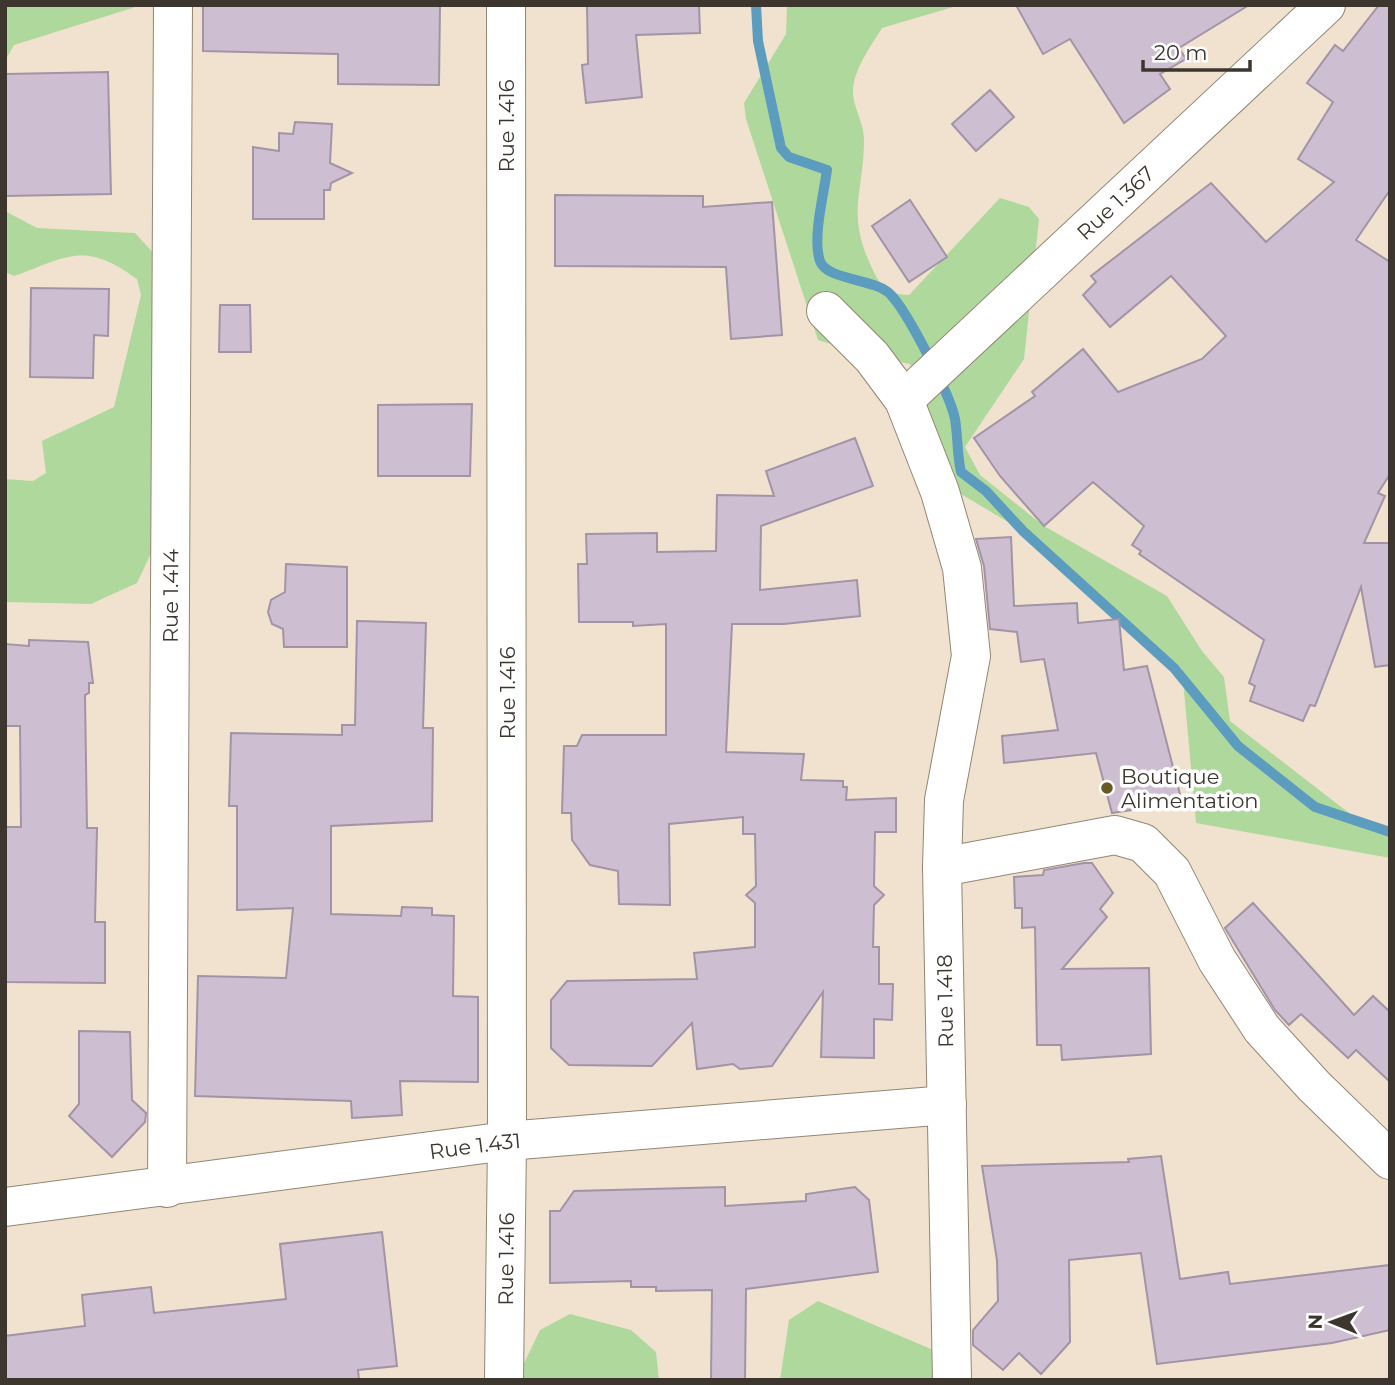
<svg xmlns="http://www.w3.org/2000/svg" width="1395" height="1385" viewBox="0 0 1395 1385" font-family="Montserrat,sans-serif">
<style>
.green{fill:#afd99c}
.lines{fill:none;stroke-linecap:round;stroke-linejoin:round}
.stream{stroke:#5c9cbe;stroke-width:10}
.building{fill:#cdbfd1;stroke:#a294a6;stroke-width:2}
.minor-casing{stroke:#938675;stroke-width:40}
.minor{stroke:#fff;stroke-width:38}
.poi-dot{fill:#685a27;stroke:#fff;stroke-width:2.5}
.labels{text-anchor:middle;dominant-baseline:central;stroke-width:7;stroke-linejoin:round;paint-order:stroke}
.street-label{font-size:21px;fill:#3c362f;stroke:#fff}
.poi-label{font-size:21px;fill:#3c362f;stroke:#fff;text-anchor:start}
</style>
<rect width="100%" height="100%" fill="#f1e2cf"/>
<g class="green">
<polygon points="5,5 142,5 14,45 5,61"/>
<path d="M787,5H960L882,28C871,46 853,70 853,92C853,107 864,123 864,139C864,192 846,212 871,266C880,286 886,294 909,295L1000,198L1029,207L1039,219L1024,359L965,447L980,475L1044,526L1167,596L1202,651L1224,677L1230,721L1371,830L1390,832V858L1196,823L1182,669L1119,619L1023,531L961,494L910,364L872,357L818,340L746,119L744,103L786,34Z"/>
<path d="M5,211L37,228L135,233L158,258L152,551L137,583L91,604L5,602V479L33,481L46,473L42,441L114,407L141,295L137,279C84,241 70,256 14,276L5,272Z"/>
<polygon points="818,1301 938,1352 966,1380 780,1380 789,1320"/>
<polygon points="570,1314 631,1330 656,1352 659,1380 516,1380 540,1330"/>
</g>
<g class="lines">
<path class="stream" d="M756,5L758,41L781,148L789,157L827,170C824,193 812,239 820,261C827,281 876,278 891,295C908,313 950,394 955,419C958,437 957,455 961,472L986,491L1023,531L1174,668L1238,746L1315,807L1390,832"/>
</g>
<g class="building">
<polygon points="203,5 440,5 439,85 338,84 338,54 203,51"/>
<polygon points="587,5 699,5 700,33 636,35 642,97 586,103 582,65 588,64"/>
<polygon points="1016,5 1249,5 1179,48 1186,59 1160,74 1170,89 1124,123 1070,39 1043,54"/>
<polygon points="1379,5 1390,5 1390,190 1356,240 1390,262 1390,474 1378,493 1385,496 1364,543 1390,543 1390,665 1375,667 1361,587 1315,706 1310,705 1303,721 1250,701 1255,686 1249,683 1264,640 1139,554 1141,551 1132,545 1144,526 1093,482 1044,526 1000,476 974,438 1035,396 1032,392 1083,349 1118,392 1202,359 1226,336 1171,276 1110,327 1083,295 1096,282 1091,276 1211,183 1266,242 1334,182 1298,159 1333,102 1307,83 1335,45 1343,51"/>
<polygon points="108,72 111,194 5,196 5,74"/>
<polygon points="990,90 1014,117 976,151 952,124"/>
<polygon points="295,122 332,124 330,163 352,173 331,183 330,190 324,190 324,219 253,219 253,147 279,151 279,133 293,134"/>
<polygon points="555,195 703,196 703,207 772,202 782,335 731,339 726,267 555,266"/>
<polygon points="910,200 947,257 909,282 872,226"/>
<polygon points="31,288 109,289 108,336 94,335 93,378 30,377"/>
<polygon points="220,305 250,305 251,352 219,352"/>
<polygon points="472,404 470,476 378,476 378,405"/>
<polygon points="855,438 873,486 761,526 760,590 857,580 860,616 784,624 732,624 726,752 804,754 801,780 843,781 843,787 847,787 846,800 896,798 896,832 875,832 874,886 884,895 874,905 873,947 879,947 879,984 893,984 892,1020 874,1019 874,1058 821,1057 823,992 772,1066 740,1069 733,1064 697,1069 692,1023 652,1066 569,1065 551,1048 551,1000 567,981 697,979 694,953 755,947 755,903 746,895 756,886 755,834 743,834 743,817 669,824 670,905 619,904 618,871 590,865 572,840 571,813 562,813 564,746 577,746 582,735 666,735 666,624 633,626 633,622 579,622 578,564 587,564 586,534 657,533 657,552 716,551 717,495 774,496 766,471"/>
<polygon points="1011,537 1014,606 1077,603 1078,623 1119,619 1124,670 1147,666 1182,802 1112,813 1096,753 1004,763 1002,736 1058,730 1044,659 1021,662 1017,632 990,629 984,566 976,539"/>
<polygon points="286,564 347,567 347,647 284,647 283,629 272,624 268,612 271,600 285,592"/>
<polygon points="357,621 426,623 423,728 433,728 432,821 331,826 331,914 401,916 402,907 432,908 432,915 454,916 453,996 478,997 478,1082 400,1081 402,1115 352,1118 351,1101 195,1096 198,976 286,978 293,908 237,910 237,806 229,806 231,733 342,735 342,725 355,725"/>
<polygon points="29,640 88,642 93,683 89,683 89,693 85,695 87,828 97,828 95,922 105,922 105,983 5,982 5,827 21,827 20,726 5,726 5,644 29,646"/>
<polygon points="1084,863 1092,863 1113,893 1100,909 1107,917 1062,969 1149,968 1151,1054 1062,1060 1061,1045 1037,1045 1035,927 1022,928 1022,908 1015,908 1014,877 1043,875 1044,870"/>
<polygon points="1253,903 1354,1015 1373,996 1390,1012 1390,1082 1356,1050 1348,1058 1301,1014 1289,1025 1275,1010 1225,928"/>
<polygon points="79,1031 130,1032 132,1100 146,1113 145,1122 112,1157 69,1116 79,1104"/>
<polygon points="1161,1156 1180,1279 1228,1272 1230,1284 1390,1265 1390,1330 1332,1343 1157,1364 1141,1253 1069,1260 1070,1342 1041,1374 1019,1353 1003,1370 973,1345 973,1330 998,1301 997,1260 982,1166 1129,1162 1128,1159"/>
<polygon points="725,1187 725,1206 806,1201 806,1194 855,1187 869,1200 878,1272 746,1289 745,1380 711,1380 712,1290 656,1291 656,1287 631,1287 631,1281 550,1283 550,1211 560,1211 574,1191"/>
<polygon points="382,1232 397,1366 358,1370 359,1380 5,1380 5,1336 85,1326 82,1295 151,1287 154,1313 286,1299 280,1244"/>
</g>
<g class="lines">
<g class="minor-casing">
<g id="minor">
<polyline points="826,311 872,357 904,400 940,492 962,568 971,656 944,800 942,867"/>
<path id="s1" d="M904,400L1326,5"/>
<path id="s2" d="M167,1188L173,5"/>
<path id="s3" d="M5,1207L507,1141L947,1105"/>
<path id="s4" d="M504,1380L507,1141L506,5"/>
<polyline points="952,1380 942,867 1115,835 1143,843 1172,872 1217,960 1262,1029 1314,1086 1390,1160"/>
</g>
</g>
<use href="#minor" class="minor"/>
</g>
<circle class="poi-dot" cx="1107" cy="788" r="7"/>
<g class="labels">
<g class="street-label">
<text transform="translate(506 126) rotate(-90)">Rue 1.416</text>
<text stroke="none"><textPath href="#s1" startOffset="289">Rue 1.367</textPath></text>
<text stroke="none"><textPath href="#s2" startOffset="592">Rue 1.414</textPath></text>
<text transform="translate(507 693) rotate(-90)">Rue 1.416</text>
<text transform="translate(945 1001) rotate(-91)">Rue 1.418</text>
<text stroke="none"><textPath href="#s3" startOffset="474">Rue 1.431</textPath></text>
<text stroke="none"><textPath href="#s4" startOffset="121">Rue 1.416</textPath></text>
</g>
<g class="poi-label">
<text x="1121" y="776">Boutique<tspan x="1121" dy="24">Alimentation</tspan></text>
</g>
</g>
<rect width="1395" height="1385" fill="none" stroke="#3c362f" stroke-width="14"/>
<g transform="translate(1332 1322) rotate(271)" stroke="#ffffff" stroke-width="5" paint-order="stroke">
<path d="M0-5L12 26L0 18L-12 26Z" fill="#3c362f"/>
<text y="-10" font-size="19" font-weight="bold" text-anchor="middle" fill="#3c362f">N</text>
</g>
<path d="M1143 60v10h107v-10" fill="none" stroke="#3c362f" stroke-width="3.5"/>
<text x="1154" y="60" font-size="21" fill="#3c362f" stroke="#ffffff" stroke-width="5" paint-order="stroke">20 m</text>
</svg>
